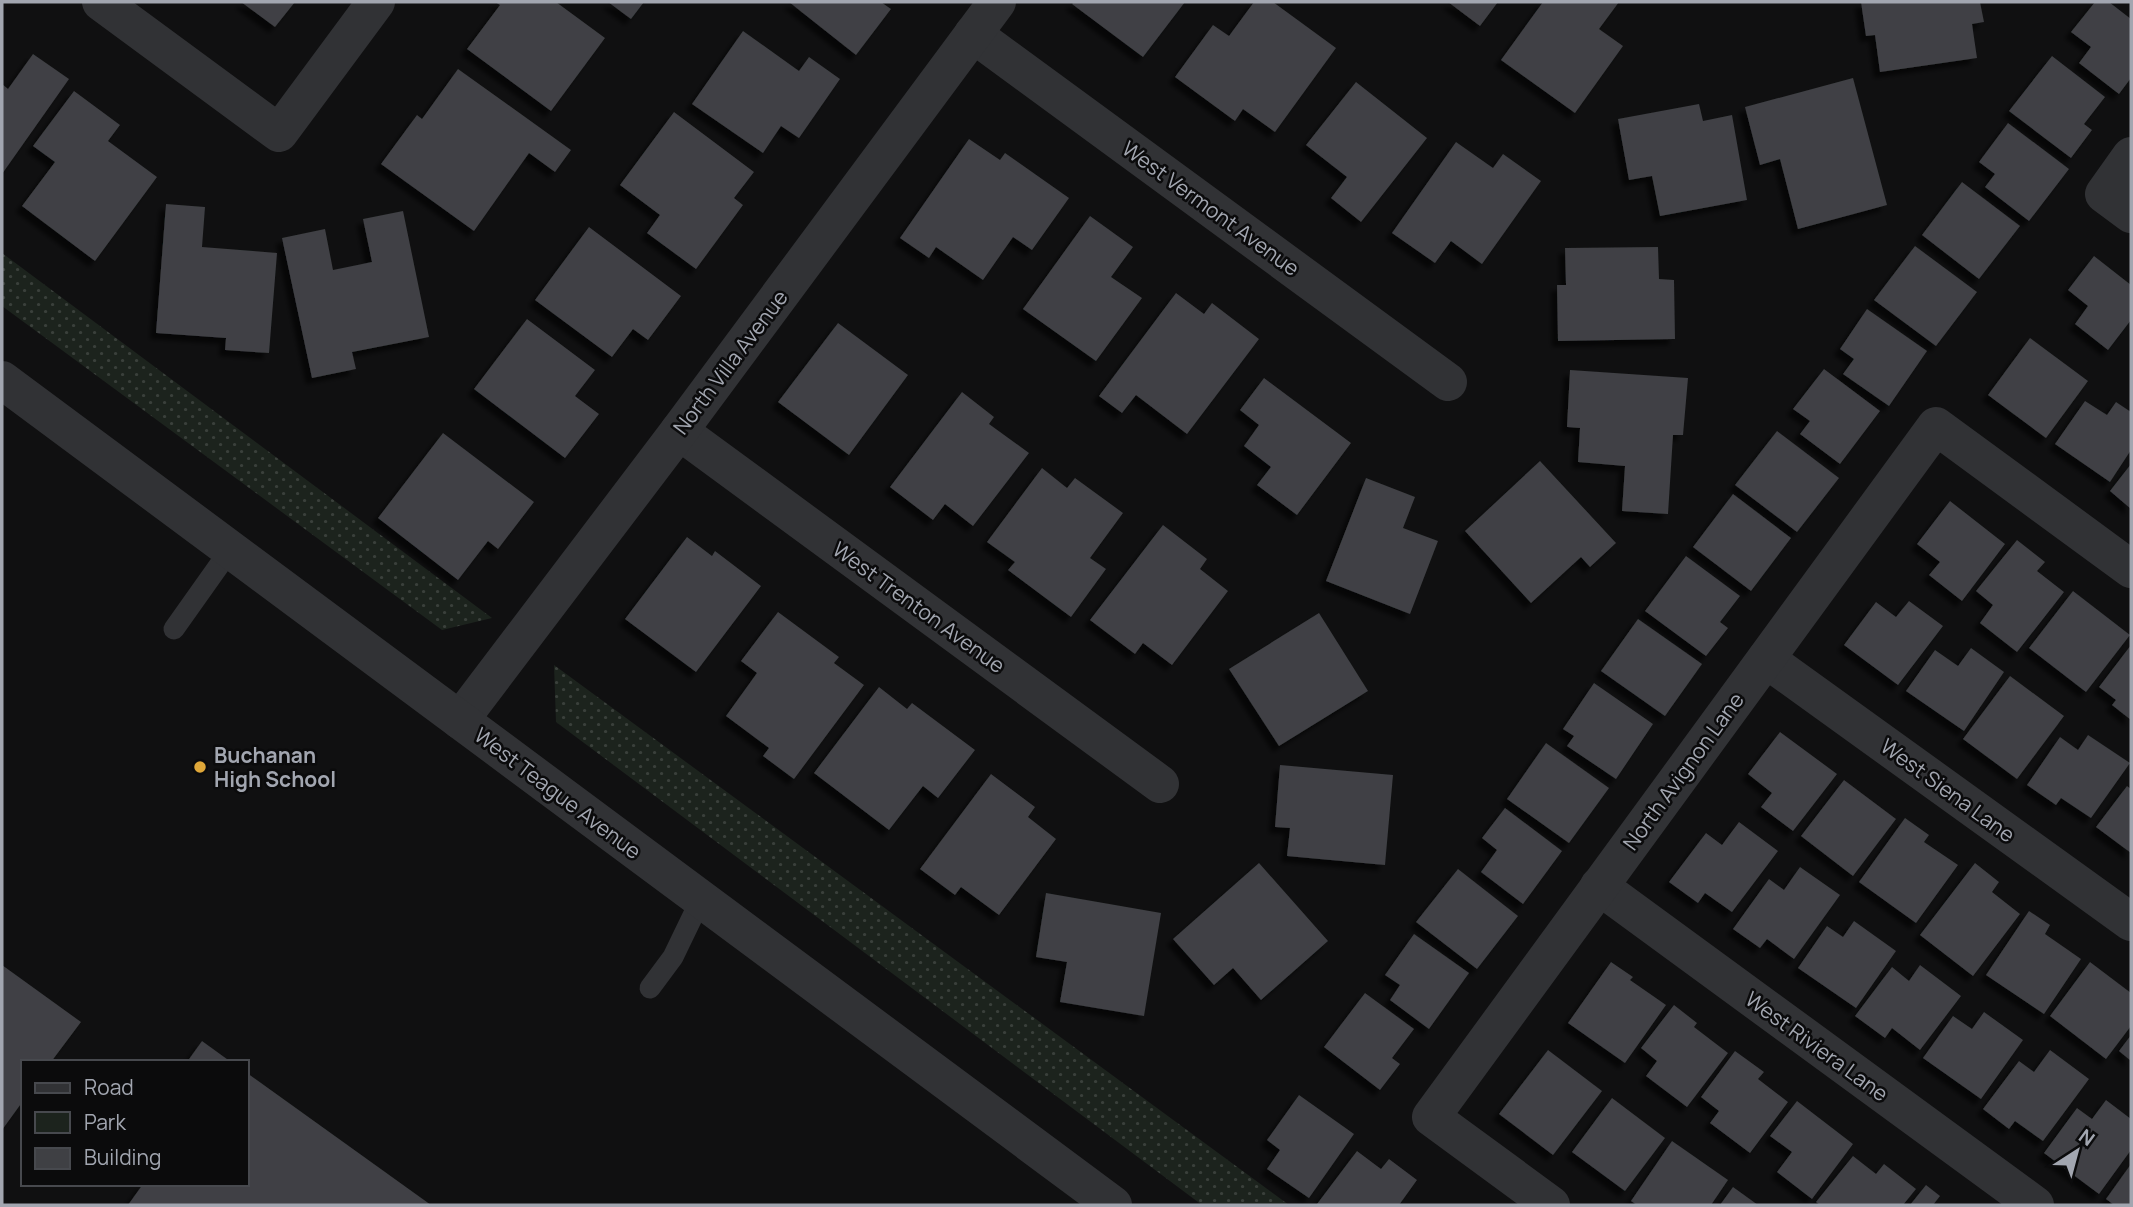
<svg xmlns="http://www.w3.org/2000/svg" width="2133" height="1207" viewBox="0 0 2133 1207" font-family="Manrope,sans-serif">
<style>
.green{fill:url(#green-dots)}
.building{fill:#3f4044;filter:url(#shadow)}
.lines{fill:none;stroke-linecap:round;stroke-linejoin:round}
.service{stroke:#313235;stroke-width:21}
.minor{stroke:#313235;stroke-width:38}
.tertiary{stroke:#313235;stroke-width:38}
.poi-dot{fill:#dfa739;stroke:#0b0b0c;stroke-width:2.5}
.labels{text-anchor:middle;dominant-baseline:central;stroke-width:5;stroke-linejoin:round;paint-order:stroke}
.street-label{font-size:21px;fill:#a2a6b0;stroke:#0b0b0c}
.poi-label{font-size:21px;font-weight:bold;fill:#a2a6b0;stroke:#0b0b0c;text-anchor:start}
</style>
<defs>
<pattern id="green-dots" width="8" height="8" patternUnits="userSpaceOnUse" patternTransform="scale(1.75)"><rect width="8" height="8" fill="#1c231d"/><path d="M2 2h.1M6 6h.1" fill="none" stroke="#3a403b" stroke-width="1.8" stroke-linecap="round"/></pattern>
<filter id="shadow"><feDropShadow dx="-6" dy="6" stdDeviation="2" flood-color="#0009"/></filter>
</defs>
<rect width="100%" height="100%" fill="#101011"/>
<g class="green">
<polygon points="2,253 492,618 442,630 2,306"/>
<polygon points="554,665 1289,1205 1202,1205 556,722"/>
</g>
<g class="building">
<polygon points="241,2 295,2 275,27"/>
<polygon points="495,2 556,2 605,38 551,111 467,49 500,5"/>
<polygon points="608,2 644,2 631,19"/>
<polygon points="789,2 881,2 891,9 856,55"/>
<polygon points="1074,2 1185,2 1143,57 1072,4"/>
<polygon points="1254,2 1273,2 1336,48 1275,132 1243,109 1235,121 1175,77 1213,25 1229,36"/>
<polygon points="1448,2 1498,2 1480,26"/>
<polygon points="1543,2 1619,2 1599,29 1623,46 1575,113 1501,60"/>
<polygon points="1861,2 1980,2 1984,22 1972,24 1977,58 1880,72 1875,35 1866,36"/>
<polygon points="2095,2 2109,2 2131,19 2131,78 2119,94 2079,63 2091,47 2071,32"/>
<polygon points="743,31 799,71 809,57 840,79 799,138 781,126 763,153 692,104"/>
<polygon points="33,54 69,79 2,174 2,84 8,89"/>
<polygon points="2052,56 2105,97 2084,124 2092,130 2071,158 2009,111"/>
<polygon points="458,69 571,150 555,172 529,153 474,231 381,164 417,115 422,119"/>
<polygon points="1853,78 1887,205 1798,229 1780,159 1760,165 1745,107"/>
<polygon points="1356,82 1427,138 1361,222 1331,198 1347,177 1306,145"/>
<polygon points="74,91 120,125 108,141 157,177 95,261 22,206 55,162 33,146"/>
<polygon points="1699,104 1703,121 1732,115 1747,200 1660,216 1652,176 1629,180 1618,119"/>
<polygon points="674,112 754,172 734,198 743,205 696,269 647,233 660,215 620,185"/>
<polygon points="2008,123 2069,169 2029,221 1985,187 1995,174 1979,162"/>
<polygon points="969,139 1000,160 1005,153 1069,198 1032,250 1013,237 983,280 936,247 929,258 900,238"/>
<polygon points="1456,142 1493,168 1503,154 1541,181 1482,264 1451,241 1435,263 1392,233"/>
<polygon points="1962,182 2020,226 1979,279 1922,235"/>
<polygon points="166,204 205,207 202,247 277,253 269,353 225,350 226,338 156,333"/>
<polygon points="403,211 429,337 352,352 356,369 312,378 282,238 325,229 333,270 372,262 363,219"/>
<polygon points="1090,216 1133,247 1111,277 1142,298 1096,361 1023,309"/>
<polygon points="589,227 681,296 648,340 633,329 612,357 535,300"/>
<polygon points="1915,246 1977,292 1936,346 1874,300"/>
<polygon points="1658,247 1659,279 1674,280 1675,339 1558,341 1557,285 1566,285 1565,248"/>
<polygon points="2094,256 2131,285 2131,320 2108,350 2075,324 2088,306 2068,290"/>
<polygon points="1176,293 1204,314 1212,303 1259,339 1187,434 1136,395 1122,413 1099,396"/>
<polygon points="1867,309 1927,351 1889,406 1843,374 1854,359 1840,349"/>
<polygon points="527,319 595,370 575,396 599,414 565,458 474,389"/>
<polygon points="838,323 908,375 849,455 778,402"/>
<polygon points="2030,338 2088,381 2046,438 1988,395"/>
<polygon points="1824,369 1880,411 1840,464 1800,434 1810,421 1793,409"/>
<polygon points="1570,370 1688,378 1683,435 1673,435 1668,514 1622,511 1625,466 1578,462 1580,428 1567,427"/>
<polygon points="1264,378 1351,443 1297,515 1257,485 1271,467 1244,446 1259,425 1240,410"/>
<polygon points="962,392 994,417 989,424 1029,453 973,526 945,504 933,520 890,487"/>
<polygon points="2085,401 2107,415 2116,402 2131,412 2131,450 2110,482 2055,444"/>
<polygon points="1777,431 1839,478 1797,532 1735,485"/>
<polygon points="443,433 534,502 498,549 488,541 458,580 378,518"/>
<polygon points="1540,461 1616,543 1590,567 1581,557 1531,603 1465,531"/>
<polygon points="2131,464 2131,509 2110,491"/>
<polygon points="1042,468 1067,488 1075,478 1123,513 1090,558 1106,569 1071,617 1008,570 1015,562 987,542"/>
<polygon points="1366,478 1415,497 1403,528 1438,541 1410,614 1326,581"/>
<polygon points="1733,494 1791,538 1751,591 1693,547"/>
<polygon points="1950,501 2005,544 1962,601 1929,575 1940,562 1917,544"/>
<polygon points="1163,525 1207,559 1200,569 1228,591 1172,665 1143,643 1135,654 1090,620"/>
<polygon points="687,537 712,556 715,551 761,586 696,672 625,619"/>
<polygon points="2017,540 2045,562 2037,571 2064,592 2017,652 1980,623 1993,605 1976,591"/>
<polygon points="1686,556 1740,596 1720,622 1728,628 1706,656 1645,611"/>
<polygon points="2073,591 2130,635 2086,692 2029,648"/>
<polygon points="1909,601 1943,626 1898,685 1844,645 1876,602 1896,617"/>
<polygon points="778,612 839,657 834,663 864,685 794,779 763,756 769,748 726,716 757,673 741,661"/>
<polygon points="1319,613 1368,691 1279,746 1229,669"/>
<polygon points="1638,619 1702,664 1665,716 1601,671"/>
<polygon points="2131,645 2131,720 2112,705 2116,700 2099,687"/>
<polygon points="1971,648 2004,672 1964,731 1906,691 1935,650 1958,666"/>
<polygon points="2010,676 2064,716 2017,779 1963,739"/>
<polygon points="1594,683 1653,724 1616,779 1567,746 1574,736 1563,729"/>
<polygon points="879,687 907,709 912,703 975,750 938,798 923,786 889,830 814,773"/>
<polygon points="1780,732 1837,774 1793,831 1761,807 1772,793 1748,774"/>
<polygon points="2088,735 2130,763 2091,818 2061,798 2056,805 2027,785 2060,737 2078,750"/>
<polygon points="1546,743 1609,788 1569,843 1507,799"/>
<polygon points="1280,765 1393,775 1385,865 1287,856 1290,828 1275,827"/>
<polygon points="991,774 1035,807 1028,817 1056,839 999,915 961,887 955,895 920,869"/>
<polygon points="1844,780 1896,819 1853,876 1801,836"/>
<polygon points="2127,786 2131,789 2131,853 2096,827"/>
<polygon points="1505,808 1562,851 1523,904 1481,872 1497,850 1482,838"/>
<polygon points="1905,818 1929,835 1924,842 1958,865 1916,923 1859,882"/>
<polygon points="1739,822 1778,851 1732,912 1705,893 1698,903 1669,882 1706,833 1722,845"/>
<polygon points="1259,863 1328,941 1261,1000 1233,968 1214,985 1173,939"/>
<polygon points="1975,863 1999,882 1992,892 2020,914 1973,976 1920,935"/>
<polygon points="1800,867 1840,895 1794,959 1767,939 1760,948 1733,929 1769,879 1784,890"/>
<polygon points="1458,869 1518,916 1477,969 1416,922"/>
<polygon points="1046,893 1161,913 1144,1016 1060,1002 1067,962 1036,957"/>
<polygon points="2029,911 2050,925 2045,934 2081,959 2044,1014 1986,975"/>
<polygon points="1854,921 1896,951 1856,1008 1798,968 1827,926 1843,937"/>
<polygon points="1414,934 1469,973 1429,1029 1390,1000 1400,985 1385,975"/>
<polygon points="1611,962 1633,977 1630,980 1666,1005 1625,1063 1568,1023"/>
<polygon points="2090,962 2131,993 2131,1026 2106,1059 2050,1016"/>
<polygon points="2,965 81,1022 51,1062 23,1062 23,1101 2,1130"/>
<polygon points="1920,965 1961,996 1920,1050 1892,1028 1885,1038 1855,1016 1892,967 1909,981"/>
<polygon points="1365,993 1414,1029 1392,1058 1400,1064 1380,1090 1324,1047"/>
<polygon points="1674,1005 1697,1023 1694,1027 1728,1053 1687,1107 1646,1076 1657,1061 1641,1048"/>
<polygon points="1984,1012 2023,1040 1981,1099 1923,1058 1953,1016 1972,1029"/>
<polygon points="2131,1035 2131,1061 2119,1051"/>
<polygon points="202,1041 231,1062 187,1062"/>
<polygon points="1548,1050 1602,1091 1553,1155 1499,1114"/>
<polygon points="2050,1050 2089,1079 2043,1141 2015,1121 2009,1129 1983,1109 2019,1061 2034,1072"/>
<polygon points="1735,1051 1764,1072 1758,1079 1788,1102 1750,1153 1710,1123 1719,1111 1701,1097"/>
<polygon points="247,1073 431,1205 128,1205 143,1184 247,1184"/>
<polygon points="1299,1095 1354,1134 1309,1198 1267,1169 1280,1150 1267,1140"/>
<polygon points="1612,1098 1665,1138 1625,1191 1572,1152"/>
<polygon points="2106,1100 2131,1119 2131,1150 2099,1194 2044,1153 2077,1108 2092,1119"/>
<polygon points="1797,1101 1853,1144 1812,1199 1777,1172 1792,1152 1770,1136"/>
<polygon points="1672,1141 1728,1180 1711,1205 1637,1205 1631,1201"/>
<polygon points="1357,1151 1381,1169 1389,1159 1417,1180 1399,1205 1317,1204"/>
<polygon points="1853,1156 1876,1174 1884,1164 1916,1189 1903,1205 1820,1205 1816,1202"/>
<polygon points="2131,1164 2131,1205 2114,1205 2106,1199"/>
<polygon points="1926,1185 1940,1196 1933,1205 1910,1205"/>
<polygon points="1733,1187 1758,1205 1720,1205"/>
</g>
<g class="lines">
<g class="service">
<polyline points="174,629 230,550"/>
<polyline points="650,988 673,957 701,899"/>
</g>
<g class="minor">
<polyline points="101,2 279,133 376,2"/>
<polyline points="973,34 1448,382"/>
<polyline points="2131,156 2104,194 2131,214"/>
<polyline points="679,431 1160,784"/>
<polyline points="1766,659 2131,922"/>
<polyline points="460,720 679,431 997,2"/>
<polyline points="1599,886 2035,1205"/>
<polyline points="1551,1205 1431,1117 1936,426 2131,569"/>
</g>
<polyline class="tertiary" points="2,380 1113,1205"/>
</g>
<circle class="poi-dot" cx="200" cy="767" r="7"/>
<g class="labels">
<g class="street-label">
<text transform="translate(1211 208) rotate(36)">West Vermont Avenue</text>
<text transform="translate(730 362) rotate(-53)">North Villa Avenue</text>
<text transform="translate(919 607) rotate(36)">West Trenton Avenue</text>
<text transform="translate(1683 771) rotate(-54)">North Avignon Lane</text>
<text transform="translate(1948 790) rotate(36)">West Siena Lane</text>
<text transform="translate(558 793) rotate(37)">West Teague Avenue</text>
<text transform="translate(1817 1046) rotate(36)">West Riviera Lane</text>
</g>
<g class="poi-label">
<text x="214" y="755">Buchanan<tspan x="214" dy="24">High School</tspan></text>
</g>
</g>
<rect width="2133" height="1207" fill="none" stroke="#a2a6b0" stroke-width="7"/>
<rect x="21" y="1060" width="228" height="126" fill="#0b0b0c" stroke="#47494e" stroke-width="2"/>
<rect x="35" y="1083" width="35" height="10" fill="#313235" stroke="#47494e" stroke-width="2"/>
<text x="84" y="1095" font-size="21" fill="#a2a6b0">Road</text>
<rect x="35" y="1112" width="35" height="21" fill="#1c231d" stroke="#47494e" stroke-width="2"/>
<text x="84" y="1130" font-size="21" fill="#a2a6b0">Park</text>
<rect x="35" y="1148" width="35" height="21" fill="#3f4044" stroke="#47494e" stroke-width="2"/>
<text x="84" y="1165" font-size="21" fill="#a2a6b0">Building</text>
<g transform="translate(2077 1151) rotate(36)" stroke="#0b0b0c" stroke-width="5" paint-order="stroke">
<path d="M0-5L12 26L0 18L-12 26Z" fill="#a2a6b0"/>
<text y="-10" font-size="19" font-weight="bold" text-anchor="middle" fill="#a2a6b0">N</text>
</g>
</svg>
